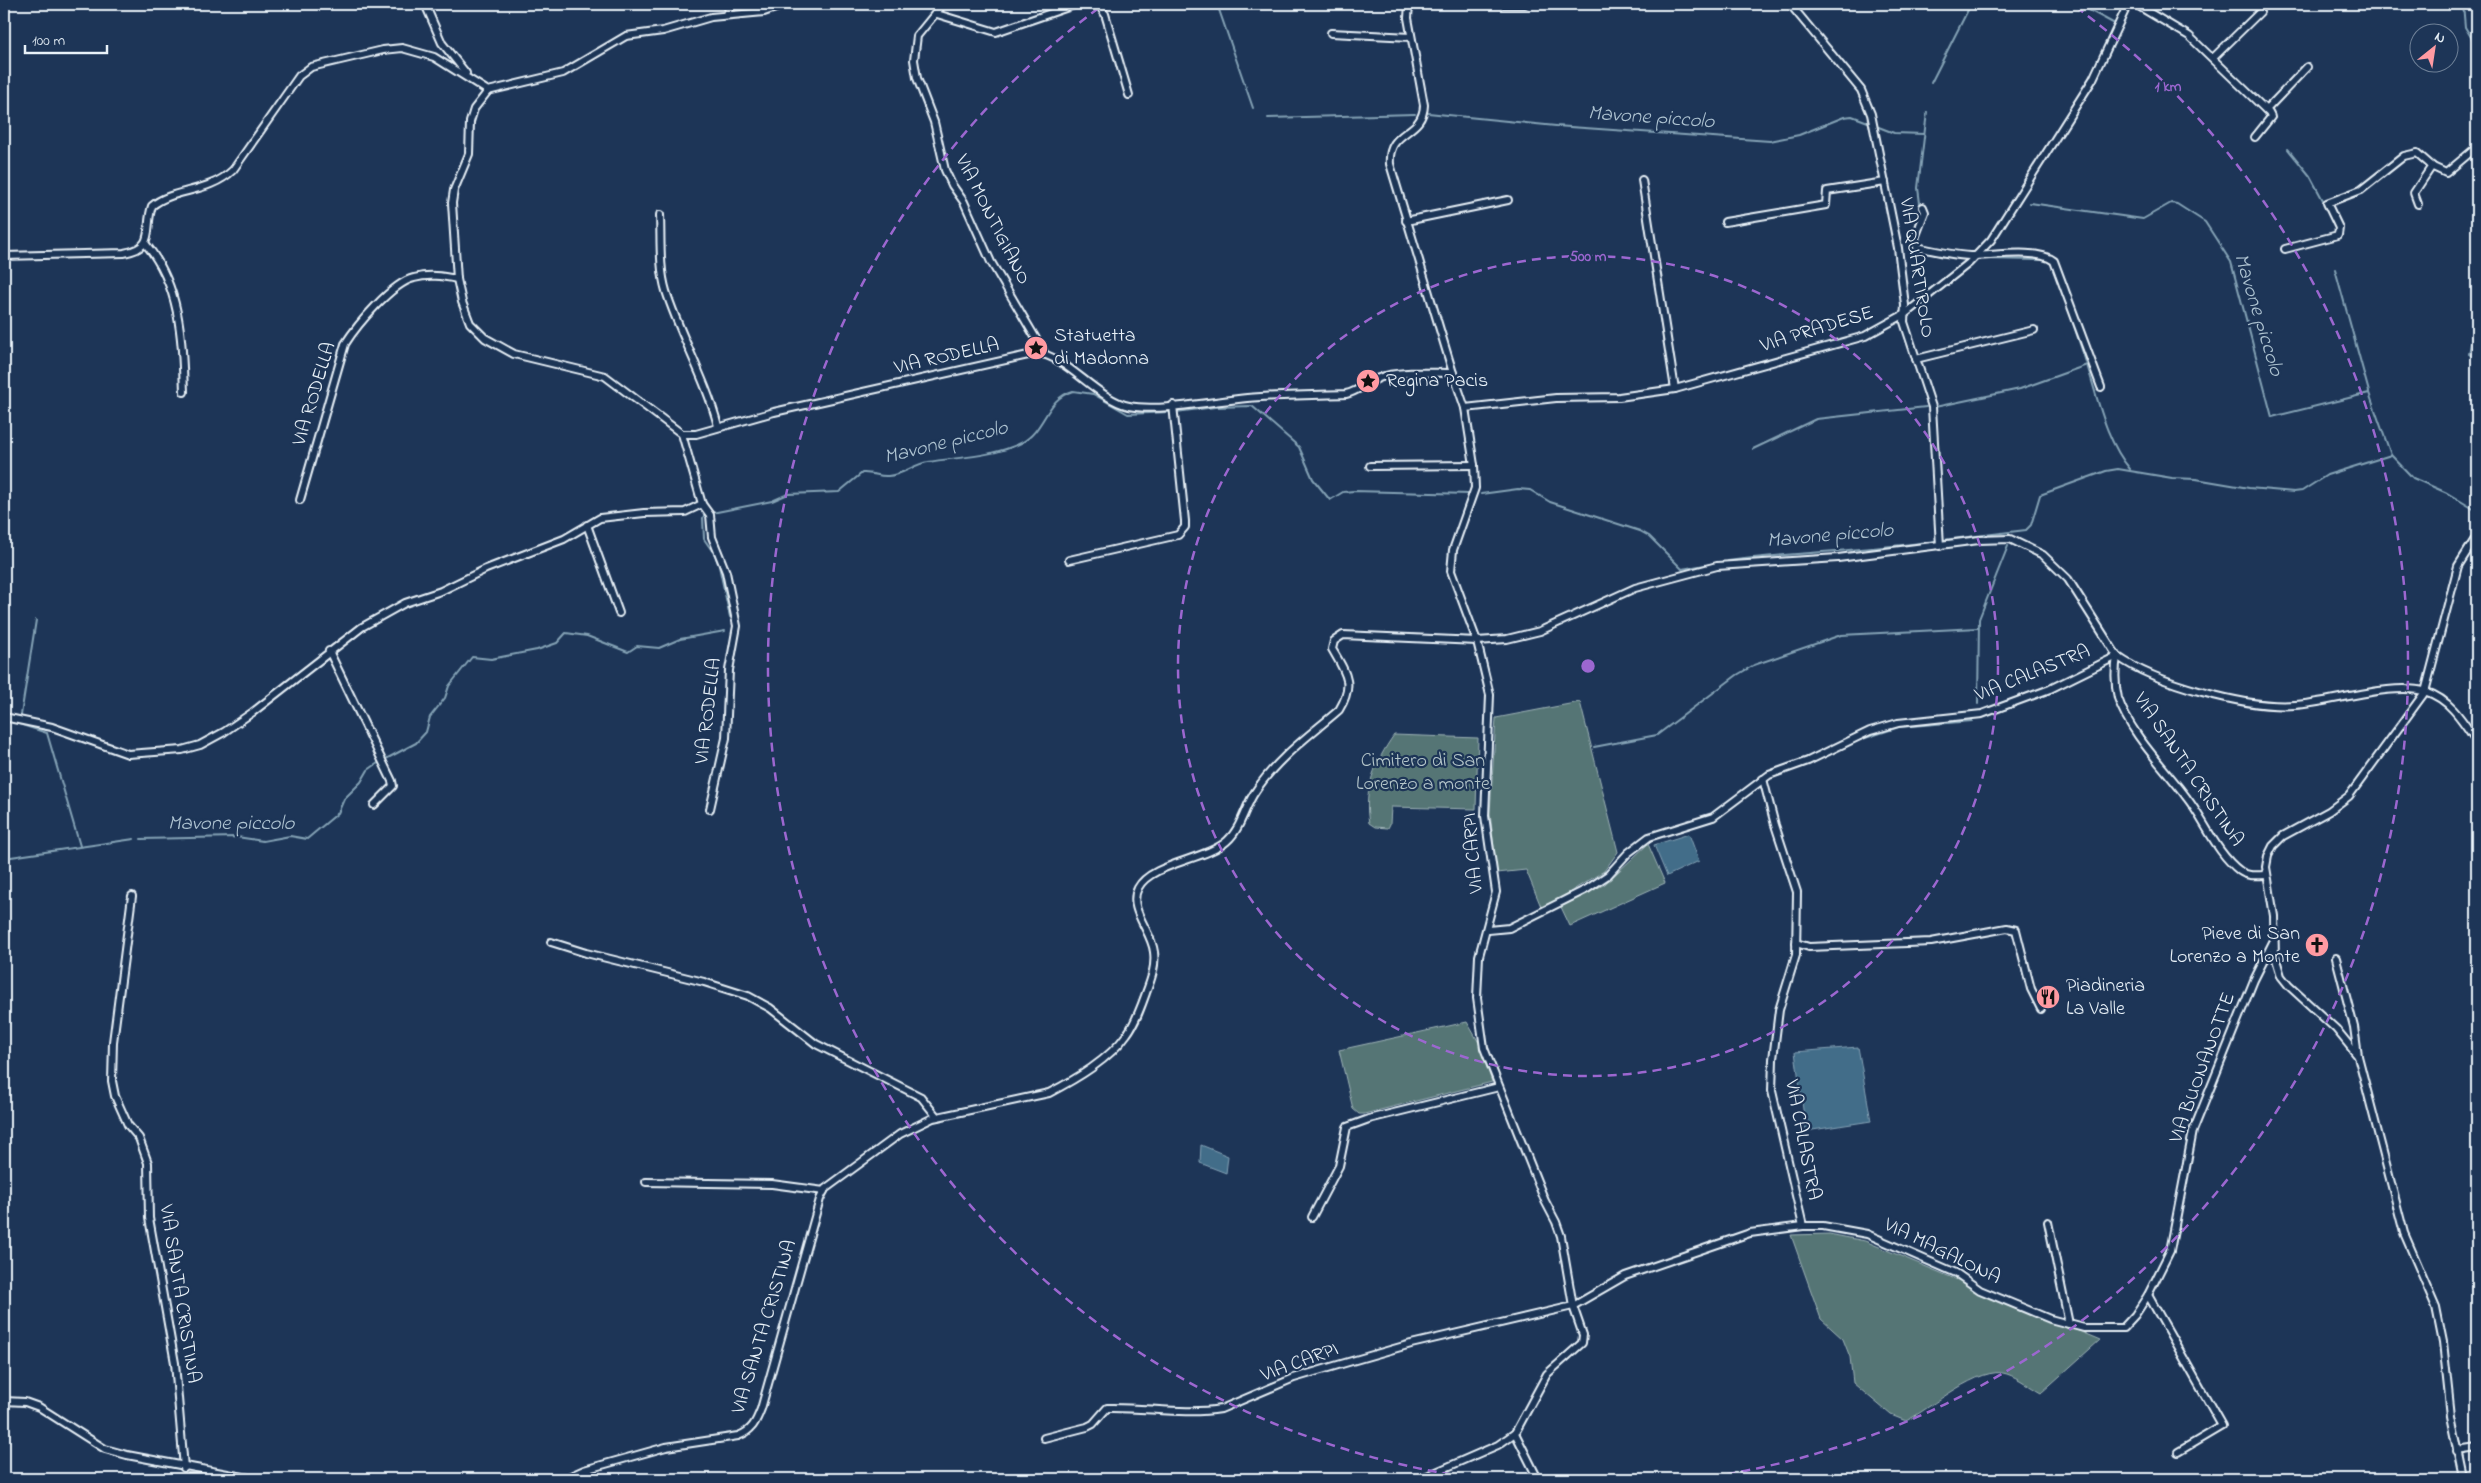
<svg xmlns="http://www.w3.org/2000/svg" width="2481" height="1483" viewBox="0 0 2481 1483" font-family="'Indie Flower',sans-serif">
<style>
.green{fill:#557575;stroke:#9eb3b6}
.water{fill:#426d89;stroke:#84a2b5}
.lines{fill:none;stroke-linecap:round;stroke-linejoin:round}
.stream{stroke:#84a2b5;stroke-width:2}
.minor-casing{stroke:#e8f1f8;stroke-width:10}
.minor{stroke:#1d3557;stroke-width:6}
.ring{fill:none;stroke:#9c67d0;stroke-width:2.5;stroke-dasharray:9 6}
.labels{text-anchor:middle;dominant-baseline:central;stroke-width:4.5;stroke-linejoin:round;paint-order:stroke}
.street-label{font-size:20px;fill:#e8f1f8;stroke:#1d3557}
.poi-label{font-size:20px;fill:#e8f1f8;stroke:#1d3557;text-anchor:start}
.park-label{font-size:20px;fill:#b5c6ca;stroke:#1d3557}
.water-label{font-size:21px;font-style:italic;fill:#aec3d1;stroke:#1d3557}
.centre{fill:#9c67d0;stroke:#1d3557;stroke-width:2.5}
.ring-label{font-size:15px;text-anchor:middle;font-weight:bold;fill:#9c67d0;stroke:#1d3557;stroke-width:4.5;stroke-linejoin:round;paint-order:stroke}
</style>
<rect width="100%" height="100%" fill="#1d3557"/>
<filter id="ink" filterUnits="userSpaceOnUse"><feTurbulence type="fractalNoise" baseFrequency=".02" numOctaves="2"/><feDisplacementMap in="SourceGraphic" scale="10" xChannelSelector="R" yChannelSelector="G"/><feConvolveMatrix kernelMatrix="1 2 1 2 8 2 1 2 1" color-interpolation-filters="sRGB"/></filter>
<g filter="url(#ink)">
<g class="green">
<polygon points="1580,702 1618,852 1604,871 1542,909 1526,870 1497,873 1490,813 1496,718"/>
<path d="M1394,735L1478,738L1476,809L1391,807L1390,824L1388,828L1375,827L1369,823C1363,790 1375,762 1394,735Z"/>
<polygon points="1648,844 1665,883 1570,926 1561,907 1605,884"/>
<polygon points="1467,1022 1478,1041 1492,1082 1364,1114 1359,1114 1353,1109 1339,1050"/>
<path d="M1829,1234L1865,1241L2100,1340L2041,1393C2030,1387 2019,1378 2007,1374C1980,1364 1930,1409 1906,1421L1891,1415L1853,1383L1850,1357L1843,1339L1821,1319L1791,1235Z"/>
</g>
<g class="water">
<polygon points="1689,834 1699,861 1667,876 1654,845"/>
<polygon points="1858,1047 1871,1121 1806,1131 1795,1052"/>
<polygon points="1201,1145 1228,1156 1226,1173 1200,1163"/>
</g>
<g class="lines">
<g class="stream">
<polyline points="1217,4 1253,108"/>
<polyline points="2078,4 2113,23"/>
<polyline points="2463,4 2465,27 2477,47"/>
<polyline points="1931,83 1971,4"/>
<polyline points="1428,113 1556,126 1770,141 1799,135 1844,117 1852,116 1868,122"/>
<polyline points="1268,118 1415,114"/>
<polyline points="1876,126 1894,133 1924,134"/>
<polyline points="2288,149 2310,176 2324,202"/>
<polyline points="2030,203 2143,219 2171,203 2177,204 2205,222 2231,262 2272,417 2369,393 2391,455"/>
<polyline points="1914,248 1911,238 1921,211 1918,188 1927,112"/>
<polyline points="1933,254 1950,257"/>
<polyline points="1983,259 2046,260"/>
<polyline points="2335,269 2369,392"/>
<polyline points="2064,296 2087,365"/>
<polyline points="2477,313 2469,354 2477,358"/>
<path d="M1935,407L2020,389L2087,365C2098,399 2106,441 2130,469"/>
<polyline points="1176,412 1215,407 1252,406 1299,447 1313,479 1330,500 1343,492 1354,491 1470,494"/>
<polyline points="2477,436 2475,461 2477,474"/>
<polyline points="1753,449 1816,419 1926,407"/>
<polyline points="1481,494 1518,489 1530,490 1550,502 1640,531 1649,536 1682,569 1722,562"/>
<polyline points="705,513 703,518 704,539 715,555 719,566 730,617"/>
<path d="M712,513L772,501L788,494L839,492L862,473C872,472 879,477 888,476C903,475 914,464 928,462C958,457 993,457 1021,443C1046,430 1045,399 1073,391L1093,394L1128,414L1169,412"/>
<polyline points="1943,540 2026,530 2031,525 2040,495 2106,471 2118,469 2172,478 2196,479 2249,488 2294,492 2302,491 2327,475 2391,455 2413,478 2447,493 2477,511"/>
<path d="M1728,561C1797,552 1866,551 1935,541"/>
<polyline points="1978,704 1979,619 2008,546"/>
<polyline points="21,715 36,620"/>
<polyline points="19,724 47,733 80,846"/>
<polyline points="1856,741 1899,727 1972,721"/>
<polyline points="1594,747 1657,735 1737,675 1754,665 1841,635 1978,628"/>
<polyline points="384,760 416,743 426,732 430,717 445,698 449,686 472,657 491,659 537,650 557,643 566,633 587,636 628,652 637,646 659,648 680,639 725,631"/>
<polyline points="1771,778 1795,769"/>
<polyline points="1684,829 1712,821 1747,795"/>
<polyline points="141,839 237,837 263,841 290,836 307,839 338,813 344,799 361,782 368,770 378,763"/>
<polyline points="4,858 134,839"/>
</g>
<g class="minor-casing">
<g id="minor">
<polyline points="425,4 442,43 466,73"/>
<polyline points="943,4 917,36 914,60 917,78 934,122 945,170 952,185 964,202 991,262 1045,354"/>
<polyline points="1098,4 1105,14 1129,95"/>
<path d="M1409,4L1408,18L1424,105C1423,136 1387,129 1390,164L1453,373L1465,408L1474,465L1475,488L1453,550L1451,571L1477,641L1490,695L1485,816L1496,892L1479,956L1477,998L1484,1048L1545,1201L1556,1222L1561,1236L1573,1306L1583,1335L1582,1343L1547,1374L1515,1433L1498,1445L1420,1479"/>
<polyline points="1469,4 1525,4"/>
<polyline points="1790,4 1861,90 1871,114 1898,248 1905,305 1904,322 1932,407 1940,546"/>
<polyline points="2135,4 2189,36 2269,113 2271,117 2255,137"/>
<polyline points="937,14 996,32 1077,4"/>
<polyline points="727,15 730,4"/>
<polyline points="1331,33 1411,37"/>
<polyline points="2213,58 2260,12"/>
<path d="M488,91L474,109L470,122L469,154L454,190L452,203L457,279L462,302L470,323L485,338L514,354L605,376L682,434H696L774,412L1037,353C1065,355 1097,399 1129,406C1157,412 1216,401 1247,398C1279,395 1313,395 1346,394C1360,391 1371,379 1385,376C1406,371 1431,373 1453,373"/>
<polyline points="2266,110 2307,67"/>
<polyline points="1642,180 1675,389"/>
<polyline points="2418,204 2414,193 2432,166"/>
<path d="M1923,207L1925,212L1915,238L1917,247C1935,251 1952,255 1970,256C1992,256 2038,248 2054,261L2101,387"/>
<path d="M660,215C661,239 659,268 666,291C681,338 706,379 718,426"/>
<polyline points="1406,221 1508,200"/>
<polyline points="1725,222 1826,205 1827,191 1885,182"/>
<path d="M145,243C181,286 182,339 184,392"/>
<polyline points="2285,249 2338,235 2339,228 2327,203 2361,190 2404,156 2417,153 2433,167 2446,173 2477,147"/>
<path d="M4,256L124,253C157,247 144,229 152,206C173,188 208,194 233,170L299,76L311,67L383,50L402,48L434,57L488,91L563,73L626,36L663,31L711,17L764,12L787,4"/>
<polyline points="1916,359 2034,330"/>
<polyline points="1465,408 1556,398 1619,397 1675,389 1865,336 1905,314 1969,263 1991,240 2093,79 2128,4"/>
<polyline points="682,434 702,504 710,515 712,537 726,572 737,626 729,670 726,738 710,809"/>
<polyline points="1370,466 1474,465"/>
<path d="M300,500L345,344C357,325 392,283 414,278C429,274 442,276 457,279"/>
<polyline points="587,525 619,613"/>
<polyline points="1069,560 1178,535 1185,527 1185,521 1173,405"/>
<polyline points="329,651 392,781 393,786 374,805"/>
<path d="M2117,656C2115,669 2115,686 2118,698C2130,734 2165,768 2187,798C2205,821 2216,853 2240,871C2248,877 2257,875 2266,875"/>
<polyline points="4,717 52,727 128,754 182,750 200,745 224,732 253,712 362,627 405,603 441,591 486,569 564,539 600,518 644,513 685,512 702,504"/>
<polyline points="1763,779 1775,825 1797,892 1796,955 1779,1010 1773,1059 1772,1091 1803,1226"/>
<polyline points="132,896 113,1042 112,1081 115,1096 128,1125 139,1138 148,1163 149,1218 175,1363 184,1468"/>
<polyline points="1488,930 1509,928 1587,889 1608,875 1628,853 1649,837 1713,817 1769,775 1808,761 1870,731 1898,723 1982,714 2050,689 2117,656"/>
<polyline points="551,942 586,953 704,982 748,996 770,1008 816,1044 921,1097 937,1117"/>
<polyline points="1796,943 1809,947 1931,942 2007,928 2016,930 2031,989 2041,1009"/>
<polyline points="2336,958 2354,1027 2358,1056"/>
<polyline points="646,1182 772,1184 824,1191"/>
<polyline points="1312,1217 1339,1166 1347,1127 1369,1119 1499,1087"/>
<polyline points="2048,1222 2069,1324"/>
<polyline points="2148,1295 2222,1426 2178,1452"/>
<polyline points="4,1401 25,1402 39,1407 105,1449 127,1455 254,1479"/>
<polyline points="1515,1433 1538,1479"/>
<path d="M1044,1438L1087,1427L1093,1424L1107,1408C1145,1407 1184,1415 1221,1409L1294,1378L1338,1365L1411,1344L1573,1306L1625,1276L1750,1233L1803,1226H1823L1867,1234L1956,1273L1980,1290L2050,1319L2084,1328H2123L2135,1315L2148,1295L2170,1251L2193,1131L2254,980L2273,942"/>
<polyline points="2457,1452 2477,1449"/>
<path d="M564,1479L584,1470L666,1447L738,1436C752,1431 756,1422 761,1409L820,1199L825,1189L900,1134L933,1118L1049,1093C1076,1079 1109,1060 1127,1034C1136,1022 1141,1007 1146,993C1151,980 1156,966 1154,952C1152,931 1127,909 1138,888C1151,863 1206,860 1227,841C1241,829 1245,806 1255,792C1276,759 1310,735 1339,710C1355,684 1346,673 1332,649L1334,641L1343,635L1477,641L1507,639L1540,631L1635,588L1717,566L1838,558L1979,540L2010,539L2043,555L2068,579L2117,656C2154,683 2249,709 2295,705C2332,703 2393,681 2427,692C2451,700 2464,723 2477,742"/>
<polyline points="2464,1479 2451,1416 2443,1342 2436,1307 2404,1233 2358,1056 2336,1029 2289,986 2281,976 2275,956 2274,916 2266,867 2268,856 2273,846 2283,836 2329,811 2349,796 2425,692 2458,566 2477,536"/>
</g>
</g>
<use href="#minor" class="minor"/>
</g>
</g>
<g class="ring">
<circle cx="1588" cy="666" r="410"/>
<path d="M1481 1479A820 820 0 0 1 1100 7M2076 7A820 820 0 0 1 1695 1479"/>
</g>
<defs>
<g id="sight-disc" transform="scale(1.25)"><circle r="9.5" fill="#ff9aa2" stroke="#1d3557"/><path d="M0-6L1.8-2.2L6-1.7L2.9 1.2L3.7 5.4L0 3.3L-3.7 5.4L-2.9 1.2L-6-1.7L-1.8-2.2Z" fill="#111"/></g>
<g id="church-disc" transform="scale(1.25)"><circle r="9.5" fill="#ff9aa2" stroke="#1d3557"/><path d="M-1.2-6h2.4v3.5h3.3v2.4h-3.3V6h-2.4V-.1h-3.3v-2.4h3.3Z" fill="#111"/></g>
<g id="restaurant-disc" transform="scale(1.25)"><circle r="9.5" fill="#ff9aa2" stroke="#1d3557"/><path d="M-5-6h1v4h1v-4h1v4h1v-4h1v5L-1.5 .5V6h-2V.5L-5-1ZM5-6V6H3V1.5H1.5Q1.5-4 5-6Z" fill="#111"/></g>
</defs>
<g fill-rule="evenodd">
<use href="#sight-disc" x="1036" y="348"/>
<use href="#sight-disc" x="1368" y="381"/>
<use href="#church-disc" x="2317" y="945"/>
<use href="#restaurant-disc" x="2048" y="997"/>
</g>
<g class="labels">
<g class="street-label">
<text transform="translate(992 220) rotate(63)">VIA MONTIGIANO</text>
<text transform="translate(1916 268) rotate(81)">VIA QUARTIROLO</text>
<text transform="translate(1817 330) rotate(-17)">VIA PRADESE</text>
<text transform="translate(947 357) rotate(-13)">VIA RODELLA</text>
<text transform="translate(315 394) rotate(-73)">VIA RODELLA</text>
<text transform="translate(2033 674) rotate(-22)">VIA CALASTRA</text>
<text transform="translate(709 711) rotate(-83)">VIA RODELLA</text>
<text transform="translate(2188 770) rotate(56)">VIA SANTA CRISTINA</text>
<text transform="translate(1474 853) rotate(-95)">VIA CARPI</text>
<text transform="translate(2203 1068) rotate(-70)">VIA BUONANOTTE</text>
<text transform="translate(1802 1140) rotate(79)">VIA CALASTRA</text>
<text transform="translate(1942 1252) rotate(26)">VIA MAGALONA</text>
<text transform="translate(179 1294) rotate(81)">VIA SANTA CRISTINA</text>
<text transform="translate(765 1327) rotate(-73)">VIA SANTA CRISTINA</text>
<text transform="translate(1300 1363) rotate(-20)">VIA CARPI</text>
</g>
<g class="poi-label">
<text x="1054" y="336">Statuetta<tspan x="1054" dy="23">di Madonna</tspan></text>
<text x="1386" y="381">Regina Pacis</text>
<text x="2300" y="934" text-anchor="end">Pieve di San<tspan x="2300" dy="23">Lorenzo a Monte</tspan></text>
<text x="2066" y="986">Piadineria<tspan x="2066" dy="23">La Valle</tspan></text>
</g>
<g class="park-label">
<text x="1423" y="761">Cimitero di San<tspan x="1423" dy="23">Lorenzo a monte</tspan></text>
</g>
<g class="water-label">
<text transform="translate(1651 118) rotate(4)">Mavone piccolo</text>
<text transform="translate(2258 315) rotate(73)">Mavone piccolo</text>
<text transform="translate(946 443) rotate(-14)">Mavone piccolo</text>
<text transform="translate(1830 536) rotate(-5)">Mavone piccolo</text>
<text x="231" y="824">Mavone piccolo</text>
</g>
</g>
<circle cx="1588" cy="666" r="8" class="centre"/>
<g class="ring-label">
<text x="2168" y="91">1 km</text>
<text x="1588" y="261">500 m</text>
</g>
<rect width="2481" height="1483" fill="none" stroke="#1d3557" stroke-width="20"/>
<rect x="10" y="10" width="2461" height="1463" fill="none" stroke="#e8f1f8" stroke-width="2" filter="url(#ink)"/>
<g transform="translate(2434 48) rotate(30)"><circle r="24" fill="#1d3557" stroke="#6e8097"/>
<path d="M0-4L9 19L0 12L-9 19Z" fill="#ff9aa2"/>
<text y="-8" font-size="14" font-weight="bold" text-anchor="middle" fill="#e8f1f8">N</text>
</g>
<path d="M25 45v8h82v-8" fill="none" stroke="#e8f1f8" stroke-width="2.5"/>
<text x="32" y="45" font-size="15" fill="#e8f1f8" stroke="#1d3557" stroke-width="4" paint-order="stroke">100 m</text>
</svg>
